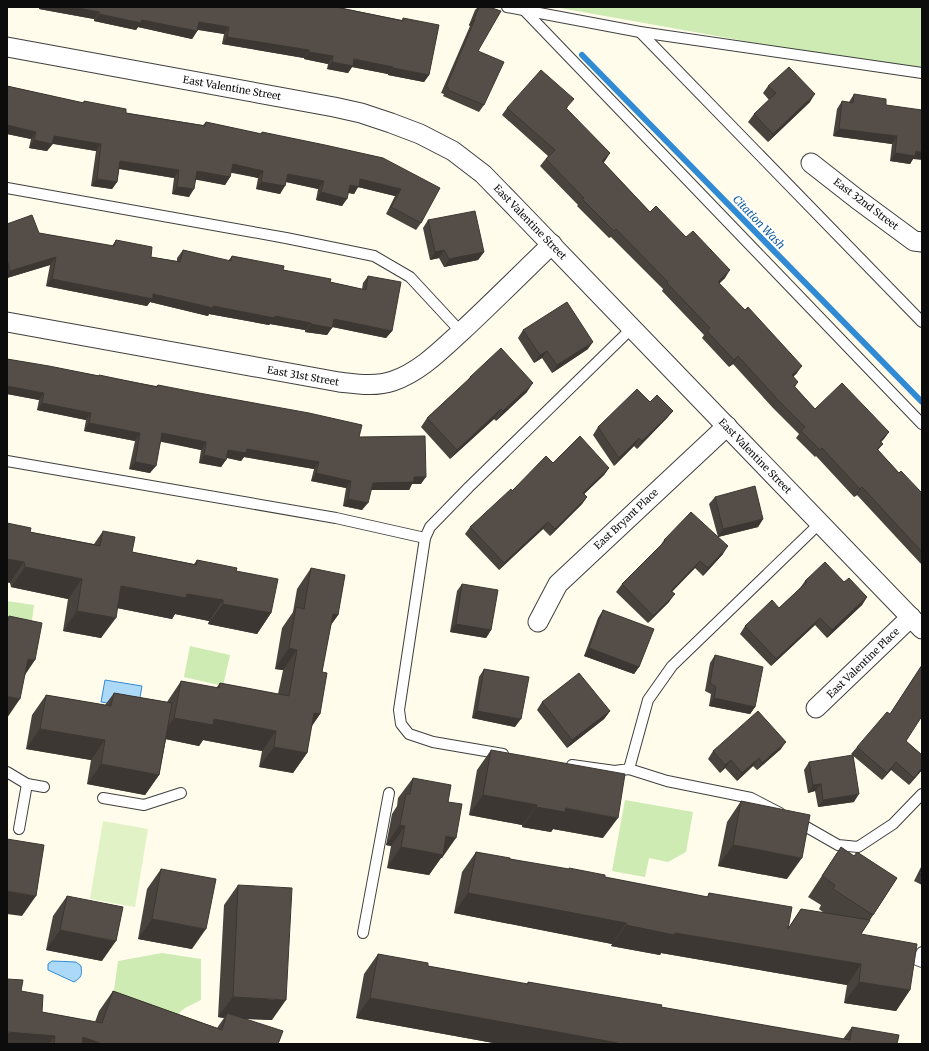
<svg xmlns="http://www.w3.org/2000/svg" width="929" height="1051" viewBox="0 0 929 1051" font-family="Merriweather,serif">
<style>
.green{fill:#cdebb3}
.pitch{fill:#e0f2c6}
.water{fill:#add9f9;stroke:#318bd4}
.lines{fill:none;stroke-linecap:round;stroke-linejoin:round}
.stream{stroke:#318bd4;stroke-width:6}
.lane-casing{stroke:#3f3f3f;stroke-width:12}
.street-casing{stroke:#3f3f3f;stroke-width:21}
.lane{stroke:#fff;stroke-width:10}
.street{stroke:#fff;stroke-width:19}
.wall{fill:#49433e}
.shaded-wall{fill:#3c3732}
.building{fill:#554e48;stroke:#3c3732}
.labels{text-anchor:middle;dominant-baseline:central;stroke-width:4;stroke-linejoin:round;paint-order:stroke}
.street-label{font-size:10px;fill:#0c0c0c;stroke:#fff}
.water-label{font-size:11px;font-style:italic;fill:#105ca4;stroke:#fff}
</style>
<rect width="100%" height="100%" fill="#fffceb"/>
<g class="green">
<polygon points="555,7 922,7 922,73"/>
<polygon points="7,601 34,605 30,635 7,632"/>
<polygon points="190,646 230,655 223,686 184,677"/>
<polygon points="625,800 693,812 686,852 668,862 649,858 645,877 612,871"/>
<polygon points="162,953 201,959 201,1000 185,1008 178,1014 173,1024 113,998 118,961"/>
</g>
<polygon class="pitch" points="103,821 148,829 135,907 90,899"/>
<g class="water">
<polygon points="105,680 142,686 139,703 114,704 101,702"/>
<path d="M52,961L76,962L81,966C82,975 82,977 74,982L48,970V964Z"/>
</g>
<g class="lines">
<polyline class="stream" points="582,55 922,402"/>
<g class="lane-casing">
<g id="lane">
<polyline points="507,7 640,32 922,73"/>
<polyline points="524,10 922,424"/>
<polyline points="640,32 922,322"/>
<polyline points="7,188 286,238 374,256 410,277 461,332"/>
<polyline points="7,461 336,518 425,538"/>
<polyline points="503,754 433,742 409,734 401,724 399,710 425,538 430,527 469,487 632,328"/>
<polyline points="572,765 615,771 629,769 648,700 672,666 820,523"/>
<polyline points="629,769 667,781 751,798 780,813"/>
<polyline points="7,772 27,784 44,787"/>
<polyline points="103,798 144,805 181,793"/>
<polyline points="796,821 838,845 858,847 893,824 922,794"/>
<polyline points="19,829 27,784"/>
<polyline points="363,933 389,793"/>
<polyline points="922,952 917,960 922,962"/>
</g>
</g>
<g class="street-casing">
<g id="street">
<polyline points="7,47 334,107 361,113 391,123 420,134 453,151 483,174 520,212 922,629"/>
<polyline points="811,163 857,199 914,241 922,242"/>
<path d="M7,322L339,382C357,384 376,387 393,381C420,372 441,350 462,331C492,303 522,273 552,244"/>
<polyline points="538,622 558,584 727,426"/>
<polyline points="816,708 911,617"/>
</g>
</g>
<use href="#lane" class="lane"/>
<use href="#street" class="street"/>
</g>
<g class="wall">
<polygon points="39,7 336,7 402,20 403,18 429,75 424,82 388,75 388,74 352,67 348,73 327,69 328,64 304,59 304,58 222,44 224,34 198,30 192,39 138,27 136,30 94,21 94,19 39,9"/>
<polygon points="478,7 489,7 478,51 484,105 479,112 443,96 444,94 441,93 470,26 469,25 475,10"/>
<polygon points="7,86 83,103 84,101 126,113 203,125 206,122 261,134 262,132 383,158 421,223 416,230 386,214 395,196 358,187 354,194 348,193 342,206 316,200 318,189 286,182 280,194 256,189 258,178 231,172 230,177 225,185 196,179 189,197 172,194 174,178 119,169 117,182 112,189 91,186 96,151 53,144 47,151 29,148 31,139 7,134"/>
<polygon points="768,86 810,102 768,142 748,122 754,114 769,100 763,93"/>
<polygon points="854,94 886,105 913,159 910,164 890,161 892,144 833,136 837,109 842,101 849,102"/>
<polygon points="568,107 566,109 605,161 603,162 650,212 725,278 719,283 797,373 793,377 798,382 795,387 815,409 889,432 881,442 883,444 878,450 899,473 922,493 922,565 857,495 854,497 816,456 815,457 796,438 799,434 773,408 733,364 729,367 702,338 704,335 662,291 663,289 611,237 609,238 577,206 578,205 540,166 548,156 502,115 507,108"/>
<polygon points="428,220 484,252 478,260 444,267 439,258 430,260 423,228"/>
<polygon points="7,224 39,233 112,246 116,240 151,257 177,261 177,258 183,250 228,261 232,256 330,282 362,289 363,283 368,276 392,331 386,338 332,327 327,335 305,332 305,330 270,324 269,325 209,314 208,316 150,302 147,306 46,286 50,265 7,278"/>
<polygon points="523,330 588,349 552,373 542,358 534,363 518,338"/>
<polygon points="7,359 156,386 158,385 359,437 421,484 412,484 409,490 371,490 362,510 343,506 346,488 311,481 314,469 244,457 241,461 227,458 221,467 199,463 201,450 161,441 150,473 129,469 135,441 84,431 86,420 37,410 39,400 7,394"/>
<polygon points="470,377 527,392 496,421 494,419 450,459 421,427 427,418 467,381"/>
<polygon points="650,402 673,411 667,418 637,449 634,446 614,466 593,435 598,427"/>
<polygon points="553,463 609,468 604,475 584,494 587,497 582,504 550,536 543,529 499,570 465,534 470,527 512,491"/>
<polygon points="715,497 763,519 758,527 718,537 709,504"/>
<polygon points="7,523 30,532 94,544 103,531 132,552 194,564 197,560 236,571 271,613 257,634 208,624 209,621 175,614 172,619 117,608 101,638 63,631 68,599 11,587 10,583 7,582"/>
<polygon points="664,540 723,554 703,576 695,568 672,592 669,602 648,623 616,592 622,584 660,546"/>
<polygon points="311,568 338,615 330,626 322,672 320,714 311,727 307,753 293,773 259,767 262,751 203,740 199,746 166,739 159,775 145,795 87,784 91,760 26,749 32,715 46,695 105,705 114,693 167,702 181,681 216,688 220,683 278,694 283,670 275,669 282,628 293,612 297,589"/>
<polygon points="805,581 844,582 867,597 862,605 827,638 815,625 771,666 740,634 745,626 779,608 800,588"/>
<polygon points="462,584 491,630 486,638 450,632 457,591"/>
<polygon points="603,610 639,667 634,674 584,656 598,618"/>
<polygon points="715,655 755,707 750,714 709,706 711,694 705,691 710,663"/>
<polygon points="922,665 906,741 922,755 922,770 909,785 891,770 882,780 851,754 857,747 890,714"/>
<polygon points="484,669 515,727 472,718 479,677"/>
<polygon points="542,702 610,711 604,719 567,748 537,710"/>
<polygon points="781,749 757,770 753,766 737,781 725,768 720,773 708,759 713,751"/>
<polygon points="491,750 603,838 553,829 551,832 522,827 522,825 469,815 477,770"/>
<polygon points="809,762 854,802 818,807 815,791 808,793 804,770"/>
<polygon points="413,778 448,802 442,858 441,858 429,875 387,868 391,846 386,845 392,814 397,806 398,798"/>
<polygon points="741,801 787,879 718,866 727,822"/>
<polygon points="841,847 854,856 897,878 861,934 910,990 896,1011 844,1003 847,985 661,953 660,955 611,946 612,944 454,913 462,872 476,852 510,859 707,897 709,893 789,927 801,909 824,913 819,909 821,905 808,897 827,868"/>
<polygon points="922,865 922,885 914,881"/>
<polygon points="161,869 192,949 138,939 147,889"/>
<polygon points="238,885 272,1020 244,1019 278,1044 7,1044 21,991 42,1012 95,1022 99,1011 113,991 217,1028 224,1018 218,1017 224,905"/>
<polygon points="67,896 102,961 46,950 53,916"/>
<polygon points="378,954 428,966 527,984 528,982 661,1007 843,1039 852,1027 897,1044 499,1044 356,1018 364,974"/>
</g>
<g class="shaded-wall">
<polygon points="40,7 73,7 99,12 94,19 39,9"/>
<polygon points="99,14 142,20 197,31 192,39 138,27 136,30 94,21"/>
<polygon points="474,19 475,19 470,26 469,25"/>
<polygon points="199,22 229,27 224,34 194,29"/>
<polygon points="227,37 309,50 304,58 222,44"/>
<polygon points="309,52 333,56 328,64 304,59"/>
<polygon points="354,59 393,67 388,74 352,67 348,73 327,69 332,62"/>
<polygon points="393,68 429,75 424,82 388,75"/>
<polygon points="815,94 810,102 768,142 773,134"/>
<polygon points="7,125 36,132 31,139 7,134"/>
<polygon points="839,129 897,136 892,144 833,136"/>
<polygon points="54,136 101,144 96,151 49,143"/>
<polygon points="34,140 52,144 47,151 29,148"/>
<polygon points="916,151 922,152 922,160 913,159 910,164 890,161 895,153"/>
<polygon points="610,153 605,161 596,169 602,161"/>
<polygon points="120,161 179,170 174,178 115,168"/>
<polygon points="233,164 263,171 258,178 227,172"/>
<polygon points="197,171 230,177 225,185 192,179"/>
<polygon points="288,174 324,181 318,189 282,181"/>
<polygon points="97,179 117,182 112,189 91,186"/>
<polygon points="360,179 401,189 395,196 358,187 354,194 345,192 350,185"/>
<polygon points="261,182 285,186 280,194 256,189"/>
<polygon points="177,187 194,189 189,197 172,194"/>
<polygon points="321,192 347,199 342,206 316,200"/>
<polygon points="444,250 439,258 430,260 435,252"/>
<polygon points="484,252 478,260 444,267 449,259"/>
<polygon points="56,257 50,265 7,278 7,276 10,271"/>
<polygon points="730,270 725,278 713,290 718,282"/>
<polygon points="52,279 153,294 213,306 311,323 305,330 270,324 269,325 209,314 208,316 150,302 147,306 46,286"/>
<polygon points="334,319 392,331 386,338 328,326"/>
<polygon points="311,324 332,328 327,335 305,332"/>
<polygon points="593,342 588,349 552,373 557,365"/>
<polygon points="547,351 542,358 534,363 540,355"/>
<polygon points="738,356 733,364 729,367 734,360"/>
<polygon points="802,366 797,373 786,383 792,375"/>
<polygon points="533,383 527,392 496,421 503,411"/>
<polygon points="7,386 44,393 39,400 7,394"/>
<polygon points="42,403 91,413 86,420 37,410"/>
<polygon points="501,409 494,419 450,459 457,450"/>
<polygon points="673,411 667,418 637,449 642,441"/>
<polygon points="89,423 140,433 135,441 84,431"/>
<polygon points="889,432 884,439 875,448 880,441"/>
<polygon points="162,433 206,442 201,450 157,441"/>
<polygon points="639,438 634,446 614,466 619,458"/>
<polygon points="247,449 319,462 314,469 244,457 241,461 223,457 228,450"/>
<polygon points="204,455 226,460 221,467 199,463"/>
<polygon points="135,462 156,466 150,473 129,469"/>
<polygon points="609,468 604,475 578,500 583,493"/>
<polygon points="316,473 351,481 346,488 311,481"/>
<polygon points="414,477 426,477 421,484 412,484 409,490 368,490 373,483"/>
<polygon points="862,487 857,495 854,497 860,489"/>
<polygon points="587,497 582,504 550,536 555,529"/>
<polygon points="348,499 368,503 362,510 343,506"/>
<polygon points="763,519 758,527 718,537 723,529"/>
<polygon points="548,522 543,529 499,570 504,563"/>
<polygon points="728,546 723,554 703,576 708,568"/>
<polygon points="7,559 24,562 10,583 7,582"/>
<polygon points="700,561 695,568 665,598 671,591"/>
<polygon points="25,567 82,579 68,599 11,587"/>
<polygon points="121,586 187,594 223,600 209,621 175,614 172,619 107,606"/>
<polygon points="675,594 669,602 648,623 653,616"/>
<polygon points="867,597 862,605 827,638 832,630"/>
<polygon points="223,604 271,613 257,634 208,624"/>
<polygon points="77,611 116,618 101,638 63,631"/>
<polygon points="333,614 338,615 324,635"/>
<polygon points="820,618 815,625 771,666 776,659"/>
<polygon points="456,624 491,630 486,638 450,632"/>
<polygon points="289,648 297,650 283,670 275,669"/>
<polygon points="589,648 639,667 634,674 584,656"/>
<polygon points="28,659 35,660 21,681"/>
<polygon points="7,696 20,699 7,718"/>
<polygon points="714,698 755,707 750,714 709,706"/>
<polygon points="477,711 521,719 515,727 472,718"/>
<polygon points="610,711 604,719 567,748 572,740"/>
<polygon points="314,713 320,714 306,735"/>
<polygon points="174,718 214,719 276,731 262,751 203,740 199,746 160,738"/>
<polygon points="40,729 105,740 91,760 26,749"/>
<polygon points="786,742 781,749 757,770 762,763"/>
<polygon points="274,747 307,753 293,773 259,767"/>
<polygon points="759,758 753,766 737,781 742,773"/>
<polygon points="731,760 725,768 720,773 725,765"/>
<polygon points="896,762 891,770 882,780 887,773"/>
<polygon points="101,764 159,775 145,795 87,784"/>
<polygon points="922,768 922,770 909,785 914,778"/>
<polygon points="821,784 815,791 808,793 813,785"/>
<polygon points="859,794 854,802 818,807 823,800"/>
<polygon points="483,795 537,805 522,825 469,815"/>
<polygon points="536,807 566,808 618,818 603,838 553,829 551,832 522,827"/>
<polygon points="400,825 405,826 391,846 386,845"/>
<polygon points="446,836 456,838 442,858 441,858 429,875 387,868 401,847"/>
<polygon points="733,845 802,858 787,879 718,866"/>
<polygon points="7,891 36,896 22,916 7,914"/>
<polygon points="468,893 626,923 612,944 454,913"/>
<polygon points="152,919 206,929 192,949 138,939"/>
<polygon points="626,925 675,933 861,964 847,985 661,953 660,955 611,946"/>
<polygon points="60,930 116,941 102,961 46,950"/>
<polygon points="859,982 910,990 896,1011 844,1003"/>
<polygon points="233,997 286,1000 272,1020 226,1018 227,1013 224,1018 218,1017"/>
<polygon points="370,998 618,1043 617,1044 499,1044 356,1018"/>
<polygon points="7,1032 55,1036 49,1044 7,1044"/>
<polygon points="83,1037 103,1044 78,1044"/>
</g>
<g class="building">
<polygon points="73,7 336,7 403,21 403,18 439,25 429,75 393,68 393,67 354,59 353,66 332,62 333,56 309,52 309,50 227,37 229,27 199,22 197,31 142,20 141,23 99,14 99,12"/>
<polygon points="479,7 489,7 501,11 478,51 504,62 484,105 448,90 449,88 446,87 475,19 474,19"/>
<polygon points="789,67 815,94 773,134 754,114 776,93 768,86"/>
<polygon points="541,70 574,99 566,108 610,153 602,161 650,212 656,206 686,237 693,231 730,270 718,282 745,310 748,307 802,366 792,375 798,382 794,386 815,409 842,383 889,432 880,441 883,444 877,449 899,473 901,471 922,493 922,552 862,487 860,489 822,448 820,450 801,431 805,427 778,400 738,356 734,360 707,331 710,328 667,283 668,282 616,229 614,231 582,199 584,198 546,159 555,150 507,108"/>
<polygon points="7,86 84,103 84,101 126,109 126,113 205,126 206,122 262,134 262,132 325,145 383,158 440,188 421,223 391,207 401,189 360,179 359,187 350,185 347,199 321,192 324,181 288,174 285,186 261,182 263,171 233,164 230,177 197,171 194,189 177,187 179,170 120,161 117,182 97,179 101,144 54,136 52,144 34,140 36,132 7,125"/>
<polygon points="854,94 886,99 886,105 922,110 922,152 916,151 915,156 895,153 897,136 839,129 842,101 853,103"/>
<polygon points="475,211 484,252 449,259 444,250 435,252 428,220"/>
<polygon points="32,215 39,233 114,246 116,240 152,247 151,257 180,262 183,250 231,261 232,256 284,266 283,270 331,279 330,282 366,290 368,276 401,282 392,331 334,319 332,328 311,324 311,323 275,316 274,318 213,306 213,308 153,294 153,299 52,279 56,257 10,271 7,260 7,224"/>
<polygon points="567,302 593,342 557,365 547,351 540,355 523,330"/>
<polygon points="501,348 533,383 503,411 501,409 457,450 427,418 471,377 470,377"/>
<polygon points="7,359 49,366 99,376 99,375 157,387 158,385 199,393 309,413 362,425 359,437 425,436 426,477 414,477 414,482 373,483 368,503 348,499 351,481 316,473 319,462 247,449 246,453 228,450 226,460 204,455 206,442 162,433 156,466 135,462 140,433 89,423 91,413 42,403 44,393 7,386"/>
<polygon points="637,389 650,402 657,395 673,411 642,441 639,438 619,458 598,427"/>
<polygon points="580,436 609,468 583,493 587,497 555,529 548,522 504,563 470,527 511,489 512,491 546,456 553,463"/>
<polygon points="755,486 763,519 723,529 715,497"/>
<polygon points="691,512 728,546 708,568 700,561 671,591 675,594 653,616 622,584 665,541 664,540"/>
<polygon points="7,523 31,528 30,532 100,546 103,531 135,537 132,552 196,565 197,560 237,568 236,571 278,579 271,613 223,604 223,600 187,594 186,598 121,586 116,618 77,611 82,579 25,567 24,562 7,559"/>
<polygon points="825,562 844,582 849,578 867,597 832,630 820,618 776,659 745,626 772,600 779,608 807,582 805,581"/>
<polygon points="311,568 345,575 338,615 333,614 322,672 327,673 320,714 314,713 307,753 274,747 276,731 214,719 213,725 174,718 181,681 219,688 220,683 289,696 297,650 289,648 296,607 304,609"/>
<polygon points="462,584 498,590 491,630 456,624"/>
<polygon points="603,610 654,629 639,667 589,648"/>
<polygon points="9,616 42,623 35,660 28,659 20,699 7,696 7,624"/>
<polygon points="715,655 763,667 755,707 714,698 716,687 710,683"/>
<polygon points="922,665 922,716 906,741 922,755 922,768 914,778 896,762 887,773 857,747 887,712 890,714"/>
<polygon points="484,669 529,677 521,719 477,711"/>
<polygon points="579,673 610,711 572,740 542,702"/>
<polygon points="114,693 172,703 159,775 101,764 105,740 40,729 46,695 111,706"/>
<polygon points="758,711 786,742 762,763 759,758 742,773 731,760 725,765 713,751"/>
<polygon points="491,750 625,774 618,818 566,808 565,812 536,807 537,805 483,795"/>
<polygon points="853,755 859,794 823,800 821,784 813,785 809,762"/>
<polygon points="413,778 451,785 448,802 462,804 456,838 446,836 443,855 401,847 405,826 400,825 406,794 410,794"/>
<polygon points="741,801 810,815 802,858 733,845"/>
<polygon points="7,839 44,845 36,896 7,891"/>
<polygon points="841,847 854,856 857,852 897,878 873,915 833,889 835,885 822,876"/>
<polygon points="476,852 510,858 510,859 569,869 569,868 605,875 605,877 708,897 709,893 792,907 788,929 801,909 870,920 861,934 917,944 910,990 859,982 861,964 675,933 674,935 626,925 626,923 468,893"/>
<polygon points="922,868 922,875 919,874"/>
<polygon points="161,869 216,879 206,929 152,919"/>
<polygon points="238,885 292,888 286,1000 233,997"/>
<polygon points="67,896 123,907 116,941 60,930"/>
<polygon points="378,954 428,963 428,966 528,984 528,982 662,1005 661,1007 850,1040 852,1027 899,1035 897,1044 617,1044 618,1043 370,998"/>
<polygon points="7,979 23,980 21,991 43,995 42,1012 102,1023 113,991 222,1030 227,1013 283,1031 278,1044 103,1044 83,1037 82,1044 54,1044 55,1036 7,1032"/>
</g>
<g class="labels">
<g class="street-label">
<text transform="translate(232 88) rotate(10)">East Valentine Street</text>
<text transform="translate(866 204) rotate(37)">East 32nd Street</text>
<text transform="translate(530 222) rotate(46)">East Valentine Street</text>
<text transform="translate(303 376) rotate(10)">East 31st Street</text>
<text transform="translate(755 456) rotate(46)">East Valentine Street</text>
<text transform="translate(626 519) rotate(-43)">East Bryant Place</text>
<text transform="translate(863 663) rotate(-44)">East Valentine Place</text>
</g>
<g class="water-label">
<text transform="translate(759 222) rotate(46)">Citation Wash</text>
</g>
</g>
<rect width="929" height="1051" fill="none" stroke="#0c0c0c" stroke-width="16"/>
</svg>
